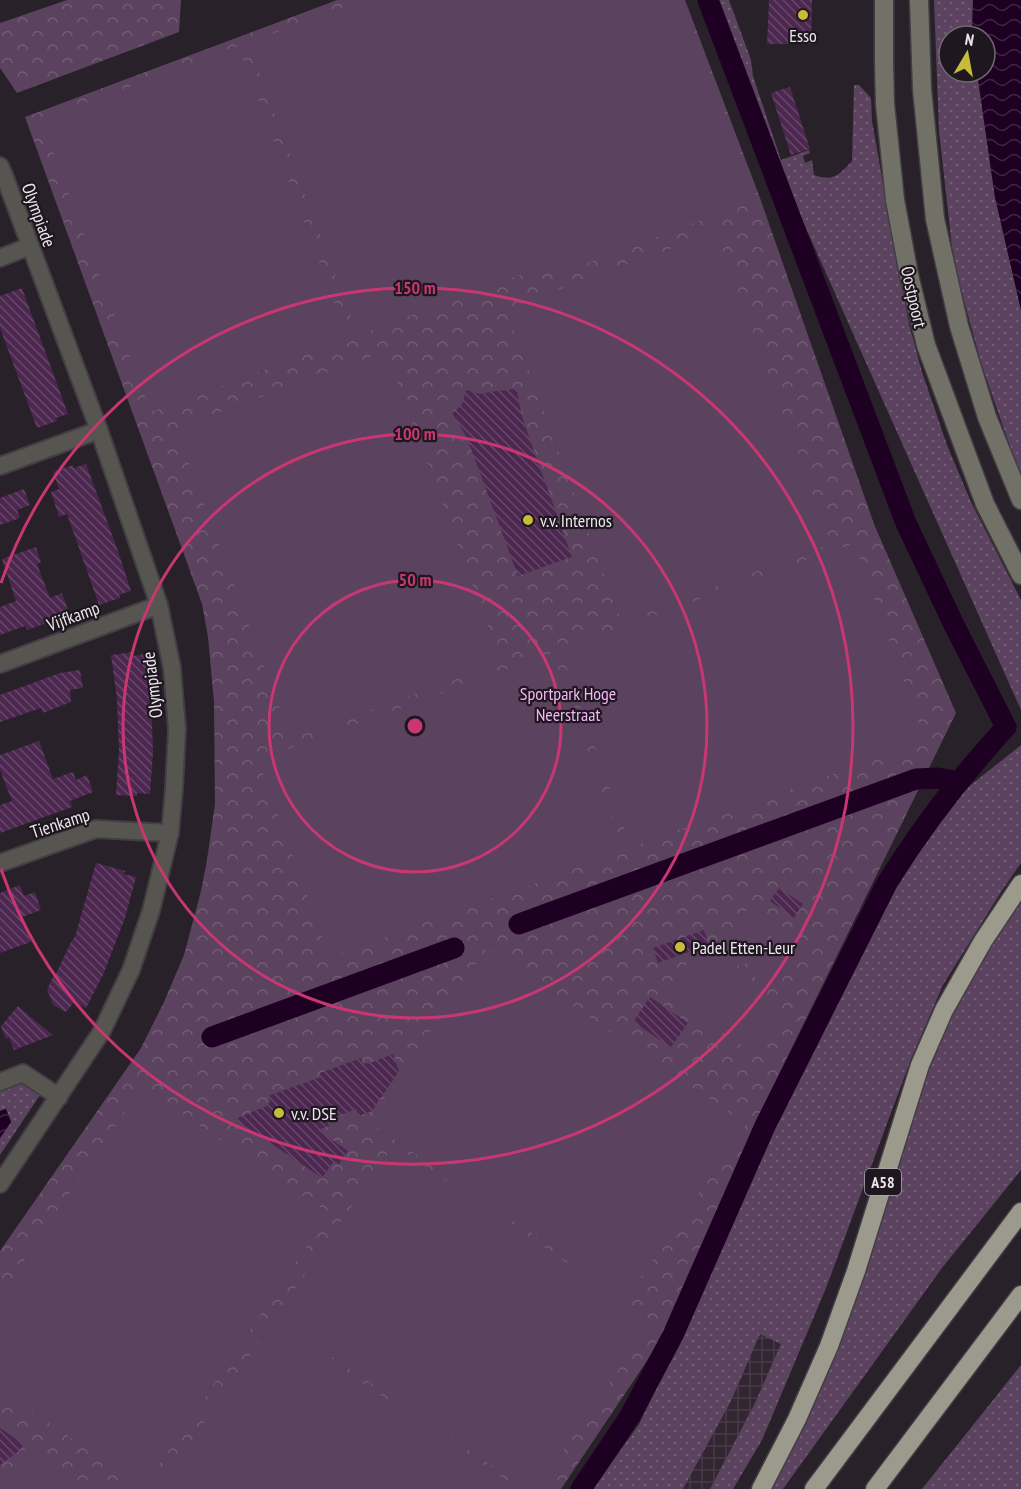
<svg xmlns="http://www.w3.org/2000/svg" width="1021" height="1489" viewBox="0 0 1021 1489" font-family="'PT Sans Narrow',sans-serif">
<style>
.industrial{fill:url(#industrial-grid)}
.grass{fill:url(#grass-dots)}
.park{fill:url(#park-crowns)}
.garden{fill:#5b425e}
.water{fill:url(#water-waves)}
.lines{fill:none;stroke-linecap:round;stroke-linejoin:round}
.canal{stroke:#1e0022;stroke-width:21}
.building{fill:url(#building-back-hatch)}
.minor-casing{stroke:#433d44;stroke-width:20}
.secondary-casing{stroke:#433d44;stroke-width:21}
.motorway-casing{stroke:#433d44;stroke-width:21}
.minor{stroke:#565550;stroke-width:16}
.secondary{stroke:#727168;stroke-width:18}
.motorway{stroke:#9b9a8c;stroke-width:18}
.ring{fill:none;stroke:#c83771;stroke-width:3}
.poi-dot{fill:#c8bb3b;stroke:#1f171f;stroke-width:2}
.labels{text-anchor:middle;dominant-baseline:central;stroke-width:4.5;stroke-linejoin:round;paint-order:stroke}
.shield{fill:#1f171f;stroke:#aea9ae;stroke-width:1.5}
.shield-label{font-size:16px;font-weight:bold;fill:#ece7ec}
.poi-label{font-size:18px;fill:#ece7ec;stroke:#1f171f;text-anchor:start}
.street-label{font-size:18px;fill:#ece7ec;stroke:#1f171f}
.park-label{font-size:18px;fill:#f3b6f8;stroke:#1f171f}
.centre{fill:#c83771;stroke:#1f171f;stroke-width:3}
.ring-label{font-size:18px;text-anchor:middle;font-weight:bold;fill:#c83771;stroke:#1f171f;stroke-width:4.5;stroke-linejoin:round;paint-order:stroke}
</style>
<defs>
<pattern id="industrial-grid" width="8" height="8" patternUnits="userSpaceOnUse" patternTransform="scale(1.5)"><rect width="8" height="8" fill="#322633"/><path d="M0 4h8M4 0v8" fill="none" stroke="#463b47"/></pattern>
<pattern id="grass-dots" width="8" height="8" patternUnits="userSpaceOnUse" patternTransform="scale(1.5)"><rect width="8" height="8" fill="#5b425e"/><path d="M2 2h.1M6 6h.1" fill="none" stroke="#735d75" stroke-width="1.8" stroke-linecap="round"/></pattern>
<pattern id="park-crowns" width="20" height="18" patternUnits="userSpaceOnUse" patternTransform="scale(1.5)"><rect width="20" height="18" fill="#5b425e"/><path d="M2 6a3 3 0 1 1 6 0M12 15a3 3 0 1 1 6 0" fill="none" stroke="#735d75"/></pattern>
<pattern id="water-waves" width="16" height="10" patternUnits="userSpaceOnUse" patternTransform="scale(1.5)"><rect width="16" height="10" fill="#1e0022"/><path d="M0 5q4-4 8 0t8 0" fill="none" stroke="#3f2542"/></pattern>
<pattern id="building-back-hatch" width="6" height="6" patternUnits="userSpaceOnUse" patternTransform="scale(1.5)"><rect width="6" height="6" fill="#4c2850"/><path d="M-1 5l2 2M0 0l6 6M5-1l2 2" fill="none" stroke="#664769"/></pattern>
</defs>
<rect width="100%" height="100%" fill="#282129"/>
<polygon class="industrial" points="760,1334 782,1344 755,1403 710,1489 683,1489 731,1401"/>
<g class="grass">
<path d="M715,0H729L751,60L753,76L781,160L809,150L810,153L803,156L805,163L812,160L814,175C833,182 839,175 852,161L854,85H859L871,98L872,121L887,206L909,324L922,372L947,445L971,502L1021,600V710L776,161Z"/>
<polygon points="934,0 973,0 972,36 949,36 949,72 977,72 995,197 1021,310 1021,478 982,366 954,265 939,131"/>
<polygon points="1021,745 1021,863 1001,892 943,985 911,1059 826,1288 762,1440 733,1489 710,1489 755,1403 781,1344 760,1334 731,1401 683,1489 593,1489 639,1424 684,1332 773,1131 902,869 957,796"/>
<polygon points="1021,899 1021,1170 942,1268 783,1489 765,1489 912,1112 939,1037 963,988"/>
<path d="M18,1081C28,1082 34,1087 40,1095L0,1155V1138L11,1122L6,1109L0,1111V1088Z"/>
<polygon points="1021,1365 1021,1489 922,1489"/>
</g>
<g class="park">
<polygon points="67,0 181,0 179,32 17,93 0,68 0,23"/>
<polygon points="337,0 685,0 760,198 874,524 956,713 753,1127 667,1331 561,1489 0,1489 0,1251 141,1048 164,1002 184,955 201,891 207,860 215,804 214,702 208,637 202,604 25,117"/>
</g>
<g class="garden">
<polygon points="363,0 682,0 757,199 559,274 555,262 358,335 248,43"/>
<polygon points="238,46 348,339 151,412 41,120"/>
<polygon points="716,232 831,544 621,621 506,309"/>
<polygon points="386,351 501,662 291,739 176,428"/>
<polygon points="854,543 925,741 631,847 560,650"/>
<polygon points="552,653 624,851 330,957 258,760"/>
<polygon points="750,905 774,921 742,968 718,952"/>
<polygon points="779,925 804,941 772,988 747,972"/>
<polygon points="487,948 746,1124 627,1298 369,1122"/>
<polygon points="697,950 785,1010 755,1054 667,994"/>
<polygon points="142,1087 329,1213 144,1487 0,1390 0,1297"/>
<polygon points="394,1145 652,1321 537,1489 526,1489 275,1318"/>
<polygon points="273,1322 518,1489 159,1489"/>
<polygon points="26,1449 85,1489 0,1489"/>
</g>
<g class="water">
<polygon points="973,0 1021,0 1021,310 995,197 977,72 985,72 985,36 972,36"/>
<polygon points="6,1109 11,1122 0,1138 0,1111"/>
</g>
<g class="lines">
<g class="canal">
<polyline points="519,924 916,779 938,778 959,782"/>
<polyline points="212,1037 454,948"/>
<path d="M581,1489L630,1416L673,1335L765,1126L887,883C921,828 962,775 1006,727L954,625L906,523L708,0"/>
</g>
</g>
<g class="building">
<polygon points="769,0 812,0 811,44 767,44"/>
<polygon points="790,87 810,149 791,155 771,93"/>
<polygon points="22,288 68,414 56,418 57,421 37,428 0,328 0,296"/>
<polygon points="517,389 519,403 524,423 572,557 518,576 467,438 452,413 462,405 466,390 480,394 496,391"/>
<polygon points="86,464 118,551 131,591 119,595 120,598 99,605 67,514 59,517 51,492 59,489 53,472 73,465 74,468"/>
<polygon points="24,489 30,505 17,510 20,518 0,525 0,498"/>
<polygon points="36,547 41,562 37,564 50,598 62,593 68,610 56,615 58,619 41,625 27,630 25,626 0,635 0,607 16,601 2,559"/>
<polygon points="132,652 132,656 145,654 151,696 153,752 150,794 137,793 137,796 116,795 119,751 117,699 111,655"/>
<polygon points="80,670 83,688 70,690 71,702 43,713 41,708 0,722 0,695 60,673"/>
<polygon points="39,741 53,779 73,772 76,780 87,775 93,792 70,801 72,807 0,833 0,805 12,801 0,770 0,755"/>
<polygon points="96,863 125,871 124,874 136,877 125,918 103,975 86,1008 74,1002 66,1012 53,1005 47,989 54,975 55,976 71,942 75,937"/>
<polygon points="20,885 24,896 35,892 41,910 22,917 31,942 0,953 0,893"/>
<polygon points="779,888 803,904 794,918 770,901"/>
<polygon points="704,930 709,945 658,963 653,948"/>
<polygon points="650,997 688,1023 671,1047 633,1022"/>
<polygon points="18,1006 32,1018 53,1035 14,1050 9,1038 6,1039 1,1026"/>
<polygon points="393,1054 399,1071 372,1111 359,1116 356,1109 327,1120 329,1126 318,1130 348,1151 339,1164 334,1161 322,1178 235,1119 267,1106 267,1104 270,1102 268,1096 321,1077 320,1073 361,1058 363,1064 367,1063 367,1064"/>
<polygon points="0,1428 24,1444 19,1451 0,1465"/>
</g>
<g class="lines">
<g class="minor-casing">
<g id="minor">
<polyline points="0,166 4,175 99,430 159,605 172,668 177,729 174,789 170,833 151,911 131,970 102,1031 0,1184"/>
<polyline points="0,258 30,246"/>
<polyline points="0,466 99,430"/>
<polyline points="0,664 159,605"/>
<polyline points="0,863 96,829 170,833"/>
<polyline points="0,1082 23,1073 59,1097"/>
</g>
</g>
<g class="secondary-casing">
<g id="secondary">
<polyline points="884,0 884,63 885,104 895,200 909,275 926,345 985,504 1021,575"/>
<polyline points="919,0 922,89 935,219 959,326 987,417 1021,500"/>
</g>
</g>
<g class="motorway-casing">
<g id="motorway">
<polyline points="761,1489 797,1419 829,1346 856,1271 920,1065 944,1010 983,941 1021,884"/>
<polyline points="814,1489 1021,1212"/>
<polyline points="875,1489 1021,1295"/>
</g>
</g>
<use href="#minor" class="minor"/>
<use href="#secondary" class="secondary"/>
<use href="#motorway" class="motorway"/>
</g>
<g class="ring">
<circle cx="415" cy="726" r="146"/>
<circle cx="415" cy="726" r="292"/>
<path d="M1 583A438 438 0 1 1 1 869"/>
</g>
<g class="poi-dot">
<circle cx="803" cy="15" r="6"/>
<circle cx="528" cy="520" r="6"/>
<circle cx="680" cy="947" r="6"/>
<circle cx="279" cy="1113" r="6"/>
</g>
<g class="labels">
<rect class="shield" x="865" y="1169" width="36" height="26" rx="4.5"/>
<g class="shield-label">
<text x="883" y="1182">A58</text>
</g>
<g class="poi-label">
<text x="803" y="35" text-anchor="middle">Esso</text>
<text x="540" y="520">v.v. Internos</text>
<text x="692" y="947">Padel Etten-Leur</text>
<text x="291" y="1113">v.v. DSE</text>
</g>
<g class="street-label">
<text transform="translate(39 215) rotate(70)">Olympiade</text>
<text transform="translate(914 297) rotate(77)">Oostpoort</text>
<text transform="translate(73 616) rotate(-20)">Vijfkamp</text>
<text transform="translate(152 685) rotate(-97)">Olympiade</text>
<text transform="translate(60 823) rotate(-18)">Tienkamp</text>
</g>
<g class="park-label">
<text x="568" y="693">Sportpark Hoge<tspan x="568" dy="21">Neerstraat</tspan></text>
</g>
</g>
<circle cx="415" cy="726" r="9" class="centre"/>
<g class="ring-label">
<text x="415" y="294">150 m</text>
<text x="415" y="440">100 m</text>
<text x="415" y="586">50 m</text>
</g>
<g transform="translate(967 54) rotate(10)"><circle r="28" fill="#1f171f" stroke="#716a71" stroke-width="1.5"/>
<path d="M0-4.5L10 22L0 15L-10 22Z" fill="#c8bb3b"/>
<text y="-9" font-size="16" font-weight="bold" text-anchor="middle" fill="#ece7ec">N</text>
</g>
</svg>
